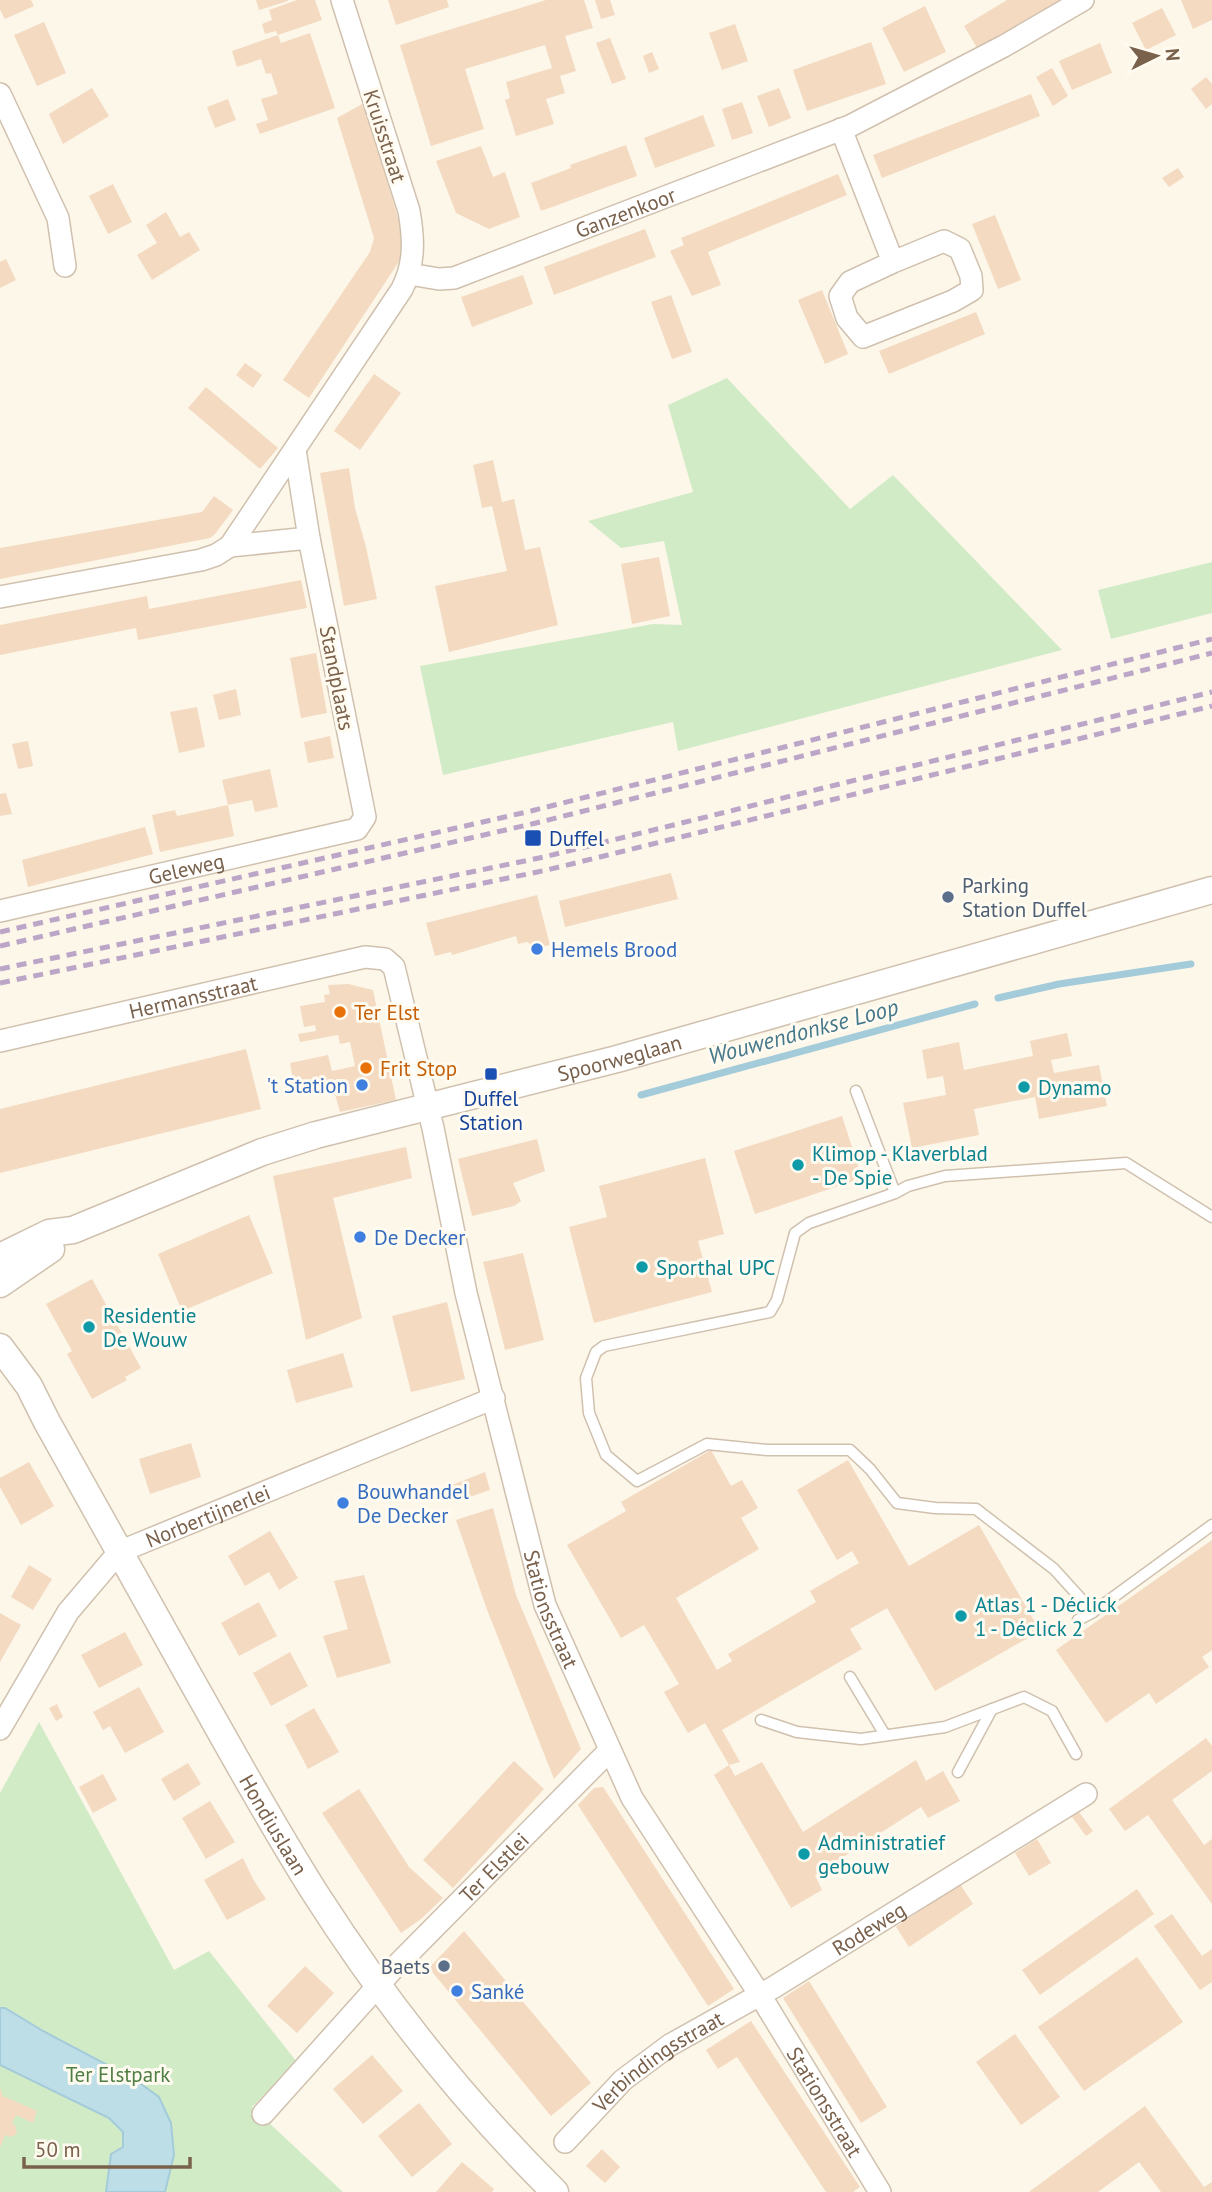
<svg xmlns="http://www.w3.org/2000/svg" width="1212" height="2192" viewBox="0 0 1212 2192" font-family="'PT Sans',sans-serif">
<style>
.green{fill:#d2ebc7}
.water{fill:#bddde7;stroke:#a3cbd9;stroke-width:2}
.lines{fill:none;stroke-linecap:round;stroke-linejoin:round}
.stream{stroke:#a3cbd9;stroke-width:7}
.building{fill:#f3dac1}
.service-casing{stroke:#d0c1ae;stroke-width:13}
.minor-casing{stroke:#d0c1ae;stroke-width:24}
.tertiary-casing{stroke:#d0c1ae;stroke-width:29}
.service{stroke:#fff;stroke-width:10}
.minor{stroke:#fff;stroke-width:21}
.tertiary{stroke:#fff;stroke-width:26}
.rail{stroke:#bca6c8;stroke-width:5;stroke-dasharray:10 7;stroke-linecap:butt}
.transit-dot{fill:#1a4fb4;stroke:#fffbf0;stroke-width:2.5}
.service-dot{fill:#5c6f8a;stroke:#fffbf0;stroke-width:2.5}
.shop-dot{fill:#3f7fe0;stroke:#fffbf0;stroke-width:2.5}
.food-dot{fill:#e8710a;stroke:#fffbf0;stroke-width:2.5}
.culture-dot{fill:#0f9aa8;stroke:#fffbf0;stroke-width:2.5}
.labels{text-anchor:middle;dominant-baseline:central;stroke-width:6;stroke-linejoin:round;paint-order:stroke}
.street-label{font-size:21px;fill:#79614c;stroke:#fffbf0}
.transit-label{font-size:21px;fill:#164399;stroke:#fffbf0;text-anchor:start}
.service-label{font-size:21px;fill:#4e5e75;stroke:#fffbf0;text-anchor:start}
.shop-label{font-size:21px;fill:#366cbe;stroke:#fffbf0;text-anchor:start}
.food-label{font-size:21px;fill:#c56008;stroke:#fffbf0;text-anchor:start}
.culture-label{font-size:21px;fill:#0d838f;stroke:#fffbf0;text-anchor:start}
.park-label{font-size:21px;fill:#4e7e43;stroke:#fffbf0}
.water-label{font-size:23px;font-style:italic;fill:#45788b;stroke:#fffbf0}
</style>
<rect width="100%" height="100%" fill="#fdf7ea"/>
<g class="green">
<polygon points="727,378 850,509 893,475 1062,650 678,751 673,722 443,775 420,666 653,624 682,625 664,541 621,548 588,521 693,492 668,405"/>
<polygon points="1212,562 1212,613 1111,639 1098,590"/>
<polygon points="39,1722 174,1970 209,1951 297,2062 252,2107 343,2192 0,2192 0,1793"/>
</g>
<polygon class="water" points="0,2008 5,2008 43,2031 134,2079 159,2097 171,2123 174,2155 165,2192 106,2192 111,2154 123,2147 123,2132 109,2118 0,2065"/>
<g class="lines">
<g class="stream">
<polyline points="998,998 1059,984 1191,964"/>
<polyline points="641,1095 975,1004"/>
</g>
</g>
<g class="building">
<polygon points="0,0 31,0 34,6 5,19 0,10"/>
<polygon points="256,0 288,0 288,1 259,10"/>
<polygon points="297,0 315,0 322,20 278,35 276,31 265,34 262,24 272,20 269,10"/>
<polygon points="388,0 447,0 449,7 396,25"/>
<polygon points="546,0 584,0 593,28 565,36 576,71 560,76 565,93 546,99 554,124 516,136 505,100 510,98 506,82 552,68 545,45 465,69 484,129 431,146 400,45"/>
<polygon points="595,0 610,0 615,15 601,19"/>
<polygon points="1007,0 1063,0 979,51 964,26"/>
<polygon points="1181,0 1212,0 1212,20 1193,29"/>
<polygon points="925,6 946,52 904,72 882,28"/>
<polygon points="1162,8 1176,35 1146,50 1132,23"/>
<polygon points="44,22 66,73 37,86 14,35"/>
<polygon points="735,24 748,61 722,70 709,33"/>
<polygon points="310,33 335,108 260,134 256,124 268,120 261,99 278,94 271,73 266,74 261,59 237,67 232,51 278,35 281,43"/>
<polygon points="610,38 626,79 612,84 596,43"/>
<polygon points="871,42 886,84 807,111 793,70"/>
<polygon points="1100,43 1112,73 1072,90 1059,61"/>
<polygon points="652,52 659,69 649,73 643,56"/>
<polygon points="1052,68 1068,96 1053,106 1036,77"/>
<polygon points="1206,77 1212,84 1212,104 1206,109 1191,89"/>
<polygon points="92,88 109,116 63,144 49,114"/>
<polygon points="779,88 791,118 769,127 757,96"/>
<polygon points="1031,94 1040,116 882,178 873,155"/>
<polygon points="228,99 236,120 215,128 207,107"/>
<polygon points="742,102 753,133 732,140 722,109"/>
<polygon points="364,103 403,235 402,257 309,398 283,380 370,252 374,238 337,118"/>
<polygon points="703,115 715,146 655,168 644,138"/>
<polygon points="626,145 637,176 541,211 531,183 571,168 570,165"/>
<polygon points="481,146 493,177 505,172 520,217 489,229 456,213 436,161"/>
<polygon points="1178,168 1184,177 1169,187 1162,178"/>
<polygon points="838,174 847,195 708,252 721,285 692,296 670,251 684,245 681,238"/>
<polygon points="113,184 132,222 108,234 89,196"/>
<polygon points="166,212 180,237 189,232 200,250 152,280 137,255 157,243 146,225"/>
<polygon points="995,215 1021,280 998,289 972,224"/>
<polygon points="645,229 656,257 554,295 544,267"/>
<polygon points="6,259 16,280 0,288 0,262"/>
<polygon points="523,275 533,304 472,327 461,297"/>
<polygon points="822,290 848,354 825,364 798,300"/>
<polygon points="671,295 692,352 672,359 651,302"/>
<polygon points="976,312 985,334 889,374 879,351"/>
<polygon points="245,363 262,375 253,388 236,375"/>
<polygon points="374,374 401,393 360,450 334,431"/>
<polygon points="206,387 278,448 260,469 188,408"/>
<polygon points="493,460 502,502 514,499 525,550 540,547 558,625 449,652 435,586 507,571 492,506 482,508 473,465"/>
<polygon points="349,468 355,508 366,547 377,599 344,606 320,473"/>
<polygon points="214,496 233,510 215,534 210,538 0,579 0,548 202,512"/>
<polygon points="659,557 670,616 632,624 621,564"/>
<polygon points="301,580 307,608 138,640 136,628 0,655 0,625 147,596 149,609"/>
<polygon points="316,653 327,713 301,718 290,658"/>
<polygon points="236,689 241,715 219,720 213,695"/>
<polygon points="197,707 205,747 179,753 170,712"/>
<polygon points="330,736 334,758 308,763 304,742"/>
<polygon points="28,741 33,766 18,769 12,744"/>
<polygon points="270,769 278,807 255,812 252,800 228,805 222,780"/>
<polygon points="6,793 12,814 0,816 0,794"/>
<polygon points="228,805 234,836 160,852 152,815 175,810 177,816"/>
<polygon points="145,827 153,854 28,887 22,860"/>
<polygon points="671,873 678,899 565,927 559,901"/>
<polygon points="537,895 550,945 534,949 534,946 527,942 518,944 516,936 452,955 451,952 435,956 426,923"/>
<polygon points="348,984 373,990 396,1100 340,1112 332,1084 303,1091 300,1078 293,1079 290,1063 328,1055 332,1071 355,1066 350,1042 340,1044 338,1035 300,1042 298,1034 316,1031 315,1025 304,1027 300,1006 325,1002 324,995 330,994 328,985"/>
<polygon points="1067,1033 1072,1056 1051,1060 1054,1073 1099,1065 1107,1106 1039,1119 1035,1097 974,1109 979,1135 912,1148 903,1103 946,1095 943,1076 927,1079 922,1050 959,1042 964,1070 1033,1056 1030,1041"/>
<polygon points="246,1049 261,1109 0,1173 0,1109"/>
<polygon points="842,1116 862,1178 755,1214 734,1151"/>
<polygon points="537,1139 545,1171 513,1183 521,1201 514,1206 472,1216 458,1159"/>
<polygon points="406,1147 412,1178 333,1198 362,1318 306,1340 273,1176"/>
<polygon points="705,1158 724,1234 698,1241 712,1292 594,1323 569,1227 607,1217 599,1186"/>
<polygon points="249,1215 273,1273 182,1311 158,1254"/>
<polygon points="523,1253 544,1340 505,1350 483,1262"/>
<polygon points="92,1279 141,1368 125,1377 127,1380 92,1399 67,1354 72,1351 46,1304"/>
<polygon points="447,1302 465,1379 411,1392 392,1316"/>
<polygon points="343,1353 353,1387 296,1403 287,1370"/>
<polygon points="191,1443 201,1477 150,1494 139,1459"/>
<polygon points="711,1450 731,1486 742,1480 758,1508 741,1518 759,1549 676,1598 717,1670 732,1661 728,1654 816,1602 810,1591 859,1563 852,1551 837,1560 797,1490 848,1460 909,1566 979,1525 1040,1631 935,1691 887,1608 850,1629 862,1649 722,1730 740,1762 729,1765 705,1723 688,1733 664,1692 679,1684 644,1625 621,1638 567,1545 626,1511 621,1502"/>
<polygon points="29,1462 54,1506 21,1525 0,1487 0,1478"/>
<polygon points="485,1472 490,1490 458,1501 452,1485"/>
<polygon points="493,1508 516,1595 581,1749 554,1779 486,1607 456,1520"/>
<polygon points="270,1531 298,1578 279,1590 269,1572 245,1586 228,1556"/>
<polygon points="1212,1540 1212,1650 1202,1657 1209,1667 1156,1704 1149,1693 1106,1723 1056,1650"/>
<polygon points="29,1565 52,1579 33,1610 11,1597"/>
<polygon points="364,1575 391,1663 337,1678 323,1636 348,1629 334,1581"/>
<polygon points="259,1602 277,1636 239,1656 221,1623"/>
<polygon points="0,1613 21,1625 0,1662"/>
<polygon points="125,1632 143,1665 99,1688 81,1655"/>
<polygon points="290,1652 308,1686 271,1706 253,1673"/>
<polygon points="139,1687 164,1732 125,1753 110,1726 103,1730 93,1712"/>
<polygon points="57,1704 63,1717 56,1721 49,1708"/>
<polygon points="314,1708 339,1752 308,1769 285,1725"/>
<polygon points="1206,1738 1212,1746 1212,1771 1172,1800 1204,1845 1212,1839 1212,1904 1148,1815 1125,1831 1109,1809"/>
<polygon points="916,1760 926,1781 943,1771 960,1801 928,1818 921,1807 815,1875 822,1890 791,1908 714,1775 729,1765 735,1776 762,1762 803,1832"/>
<polygon points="514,1761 544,1789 453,1888 423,1860"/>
<polygon points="188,1763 201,1784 174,1801 161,1779"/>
<polygon points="103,1774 117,1800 93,1813 79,1787"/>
<polygon points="603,1787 734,1989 708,2006 578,1805 594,1788"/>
<polygon points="359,1789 409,1867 443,1898 421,1919 401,1933 322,1813"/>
<polygon points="210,1801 235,1842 206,1859 182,1818"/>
<polygon points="1079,1812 1093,1831 1086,1836 1072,1817"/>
<polygon points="1037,1839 1051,1863 1029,1876 1015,1853"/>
<polygon points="243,1858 253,1879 266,1899 227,1920 204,1880"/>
<polygon points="960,1884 973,1904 909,1947 896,1927"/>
<polygon points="1137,1889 1154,1914 1040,1995 1022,1970"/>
<polygon points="1172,1914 1202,1956 1212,1949 1212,1982 1200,1990 1154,1926"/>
<polygon points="464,1931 591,2083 551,2116 429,1968"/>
<polygon points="1137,1957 1183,2022 1084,2091 1038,2027"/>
<polygon points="305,1966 334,1993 297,2033 267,2006"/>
<polygon points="809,1981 887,2107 861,2123 783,1998"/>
<polygon points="751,2021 860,2187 853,2192 826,2192 737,2057 718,2069 706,2050"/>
<polygon points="1015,2034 1060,2097 1021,2125 976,2062"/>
<polygon points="372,2055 403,2091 363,2124 333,2089"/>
<polygon points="0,2088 3,2096 37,2111 33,2123 16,2115 12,2123 15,2125 17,2134 10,2137 5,2135 0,2148"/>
<polygon points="419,2103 452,2144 412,2177 378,2136"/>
<polygon points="1145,2106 1204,2187 1212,2182 1212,2192 1161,2192 1139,2162 1098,2192 1029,2192"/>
<polygon points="602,2149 620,2167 605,2183 586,2166"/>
<polygon points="462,2162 494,2189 492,2192 436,2192"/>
</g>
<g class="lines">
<g class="service-casing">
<g id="service">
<polyline points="856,1091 895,1193 908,1186 945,1176 1126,1163 1212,1217"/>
<polyline points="895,1193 809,1223 795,1233 777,1300 770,1312 604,1346 596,1352 586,1378 589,1413 606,1455 637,1481 707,1444 767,1450 850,1450 870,1469 897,1503 935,1508 976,1509 1054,1569 1093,1612"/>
<polyline points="1078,1620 1093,1612 1212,1525"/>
<polyline points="850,1677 885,1735"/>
<polyline points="761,1720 797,1732 861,1739 945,1727 1024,1697 1052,1711 1076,1754"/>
<polyline points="958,1772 992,1709"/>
</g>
</g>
<g class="minor-casing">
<g id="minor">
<polyline points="0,94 58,218 65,266"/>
<polyline points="841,129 893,262 944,241 960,249 971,276 972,290 953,301 863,337 847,318 840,296 850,282 893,262"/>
<path id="s1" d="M409,274L439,279L454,278L850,126L1004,46L1083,0"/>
<polyline points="230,546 309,538"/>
<path d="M0,597L201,560L216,555L230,546L402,289C415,263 414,240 409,211L342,0"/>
<path id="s2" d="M0,911L357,829L365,817L309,538L295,450"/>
<path id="s3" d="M0,1041L365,957L385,959L394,967L433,1128L466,1293L545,1605L632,1798L760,1995L880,2192"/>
<path id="s4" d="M0,1729L68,1612L119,1552L494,1398"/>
<path id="s5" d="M263,2114L393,1969L610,1750"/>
<path id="s6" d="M565,2142L623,2080L670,2045L774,1987L1086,1794"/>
</g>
</g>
<g class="tertiary-casing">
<g id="tertiary">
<path id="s7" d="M0,1257L49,1233L73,1230L262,1152L316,1135L617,1059L1212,890"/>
<polyline points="0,1284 51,1249"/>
<path id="s8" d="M0,1347L29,1386L47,1422C94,1507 142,1591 189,1676C231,1750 271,1824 317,1896C385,2002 465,2103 555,2192"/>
</g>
</g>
<use href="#service" class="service"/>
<use href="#minor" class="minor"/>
<use href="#tertiary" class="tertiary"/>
<g class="rail">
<polyline points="0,932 531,811 1212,639"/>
<polyline points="0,946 536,823 1212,653"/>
<polyline points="0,969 544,857 1212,692"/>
<polyline points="0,983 547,870 1212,706"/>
</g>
</g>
<g class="transit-dot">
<rect x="524" y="829" width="18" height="18" rx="3.5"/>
<rect x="484" y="1067" width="14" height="14" rx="3.5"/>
</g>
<g class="service-dot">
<circle cx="948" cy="897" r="7"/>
<circle cx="444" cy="1966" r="7"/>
</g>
<g class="shop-dot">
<circle cx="537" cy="949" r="7"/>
<circle cx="362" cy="1085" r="7"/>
<circle cx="360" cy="1237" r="7"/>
<circle cx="343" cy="1503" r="7"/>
<circle cx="457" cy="1991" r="7"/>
</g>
<g class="food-dot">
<circle cx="340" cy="1012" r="7"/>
<circle cx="366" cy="1068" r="7"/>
</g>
<g class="culture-dot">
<circle cx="1024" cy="1087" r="7"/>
<circle cx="798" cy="1165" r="7"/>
<circle cx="642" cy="1267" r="7"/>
<circle cx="89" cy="1327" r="7"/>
<circle cx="961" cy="1616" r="7"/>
<circle cx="804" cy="1854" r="7"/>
</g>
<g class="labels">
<g class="street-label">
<text transform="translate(385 136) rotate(72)">Kruisstraat</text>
<text stroke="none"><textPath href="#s1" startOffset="229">Ganzenkoor</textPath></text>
<text transform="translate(337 678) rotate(79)">Standplaats</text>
<text stroke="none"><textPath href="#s2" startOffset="191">Geleweg</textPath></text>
<text stroke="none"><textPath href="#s3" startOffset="198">Hermansstraat</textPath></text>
<text stroke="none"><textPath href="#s7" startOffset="653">Spoorweglaan</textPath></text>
<text stroke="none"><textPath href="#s4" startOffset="310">Norbertijnerlei</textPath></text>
<text stroke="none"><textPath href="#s3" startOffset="1068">Stationsstraat</textPath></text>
<text stroke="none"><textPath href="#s8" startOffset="551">Hondiuslaan</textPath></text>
<text stroke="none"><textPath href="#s5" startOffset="338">Ter Elstlei</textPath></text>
<text stroke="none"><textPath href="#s6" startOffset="374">Rodeweg</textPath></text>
<text stroke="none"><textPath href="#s6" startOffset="124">Verbindingsstraat</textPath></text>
<text stroke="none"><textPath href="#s3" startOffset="1634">Stationsstraat</textPath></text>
</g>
<g class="transit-label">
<text x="549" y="838">Duffel</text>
<text x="491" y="1098" text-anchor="middle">Duffel<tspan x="491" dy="24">Station</tspan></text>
</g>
<g class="service-label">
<text x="962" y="885">Parking<tspan x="962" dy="24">Station Duffel</tspan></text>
<text x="430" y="1966" text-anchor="end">Baets</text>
</g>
<g class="shop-label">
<text x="551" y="949">Hemels Brood</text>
<text x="348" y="1085" text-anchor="end">'t Station</text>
<text x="374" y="1237">De Decker</text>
<text x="357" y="1491">Bouwhandel<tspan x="357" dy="24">De Decker</tspan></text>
<text x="471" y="1991">Sanké</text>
</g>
<g class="food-label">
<text x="354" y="1012">Ter Elst</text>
<text x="380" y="1068">Frit Stop</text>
</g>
<g class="culture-label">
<text x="1038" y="1087">Dynamo</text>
<text x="812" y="1153">Klimop - Klaverblad<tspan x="812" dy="24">- De Spie</tspan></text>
<text x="656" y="1267">Sporthal UPC</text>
<text x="103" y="1315">Residentie<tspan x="103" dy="24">De Wouw</tspan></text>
<text x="975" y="1604">Atlas 1 - Déclick<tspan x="975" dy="24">1 - Déclick 2</tspan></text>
<text x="818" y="1842">Administratief<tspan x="818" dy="24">gebouw</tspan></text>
</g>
<g class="park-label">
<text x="118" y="2074">Ter Elstpark</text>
</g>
<g class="water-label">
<text transform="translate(803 1031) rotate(-15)">Wouwendonkse Loop</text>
</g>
</g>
<g transform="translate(1156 56) rotate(85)" stroke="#fffbf0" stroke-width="5" paint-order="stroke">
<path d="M0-5L12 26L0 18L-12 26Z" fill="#79614c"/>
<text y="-10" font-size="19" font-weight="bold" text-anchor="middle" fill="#79614c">N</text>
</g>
<path d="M24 2157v10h166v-10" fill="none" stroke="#79614c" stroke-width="3.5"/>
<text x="35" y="2157" font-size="21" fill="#79614c" stroke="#fffbf0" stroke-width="5" paint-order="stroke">50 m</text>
</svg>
